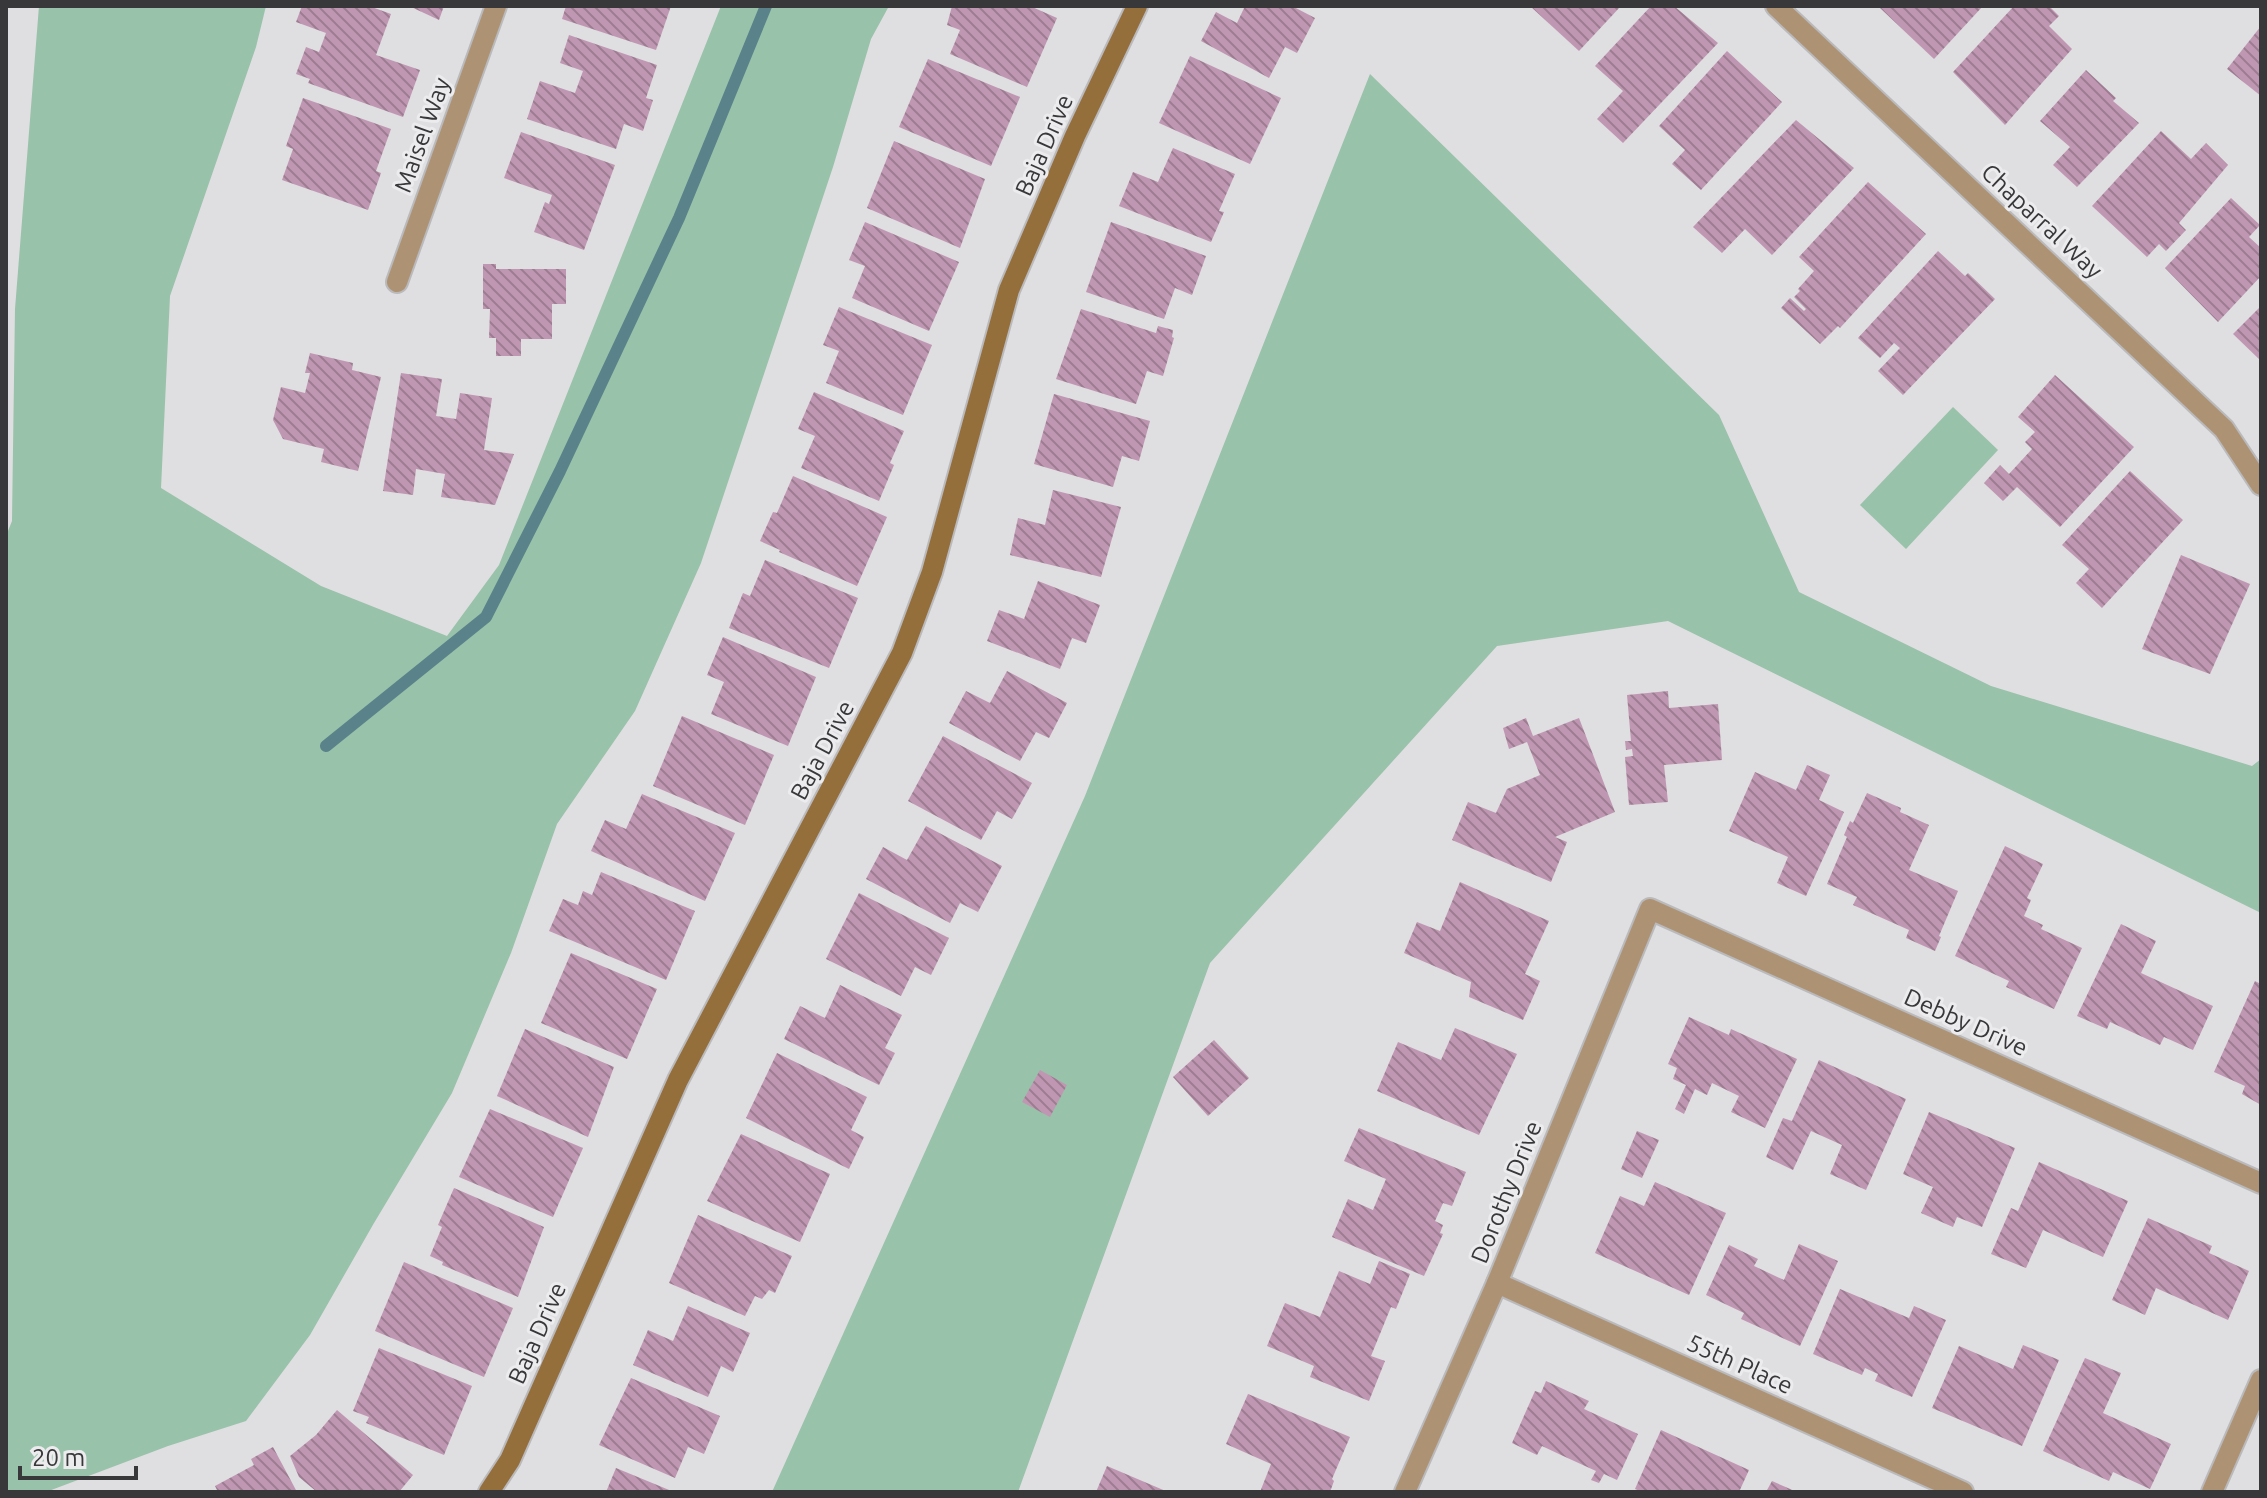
<svg xmlns="http://www.w3.org/2000/svg" width="2267" height="1498" viewBox="0 0 2267 1498" font-family="Ubuntu,sans-serif">
<style>
.green{fill:#98c2a9}
.lines{fill:none;stroke-linecap:round;stroke-linejoin:round}
.stream{stroke:#5a828a;stroke-width:12}
.building{fill:url(#building-back-hatch)}
.street-casing{stroke:#bab9bc;stroke-width:24}
.secondary-casing{stroke:#bab9bc;stroke-width:24}
.street{stroke:#ad9373;stroke-width:20}
.secondary{stroke:#946e3b;stroke-width:20}
.labels{text-anchor:middle;dominant-baseline:central;stroke-width:6;stroke-linejoin:round;paint-order:stroke}
.street-label{font-size:24px;fill:#383739;stroke:#ecebee}
</style>
<defs>
<pattern id="building-back-hatch" width="6" height="6" patternUnits="userSpaceOnUse" patternTransform="scale(2)"><rect width="6" height="6" fill="#c097b2"/><path d="M-1 5l2 2M0 0l6 6M5-1l2 2" fill="none" stroke="#9d7c92"/></pattern>
</defs>
<rect width="100%" height="100%" fill="#dfdee1"/>
<g class="green">
<polygon points="39,6 266,6 256,47 170,296 161,488 321,586 447,636 499,565 721,6 889,6 871,39 833,167 701,563 635,711 557,824 511,953 452,1093 374,1223 310,1335 246,1421 168,1446 46,1492 6,1492 6,536 12,521 15,309"/>
<polygon points="1370,74 1719,415 1799,592 1991,686 2252,766 2261,759 2261,913 1668,621 1497,646 1210,963 1018,1492 772,1492 1085,796"/>
<polygon points="1953,407 1998,450 1906,549 1860,505"/>
</g>
<g class="lines">
<polyline class="stream" points="326,746 486,617 560,471 679,218 766,6"/>
</g>
<g class="building">
<polygon points="302,6 369,6 391,14 376,55 420,70 403,117 308,83 310,79 296,74 306,47 319,52 326,33 296,22"/>
<polygon points="409,6 444,6 439,20"/>
<polygon points="566,6 671,6 656,50 562,19"/>
<polygon points="952,6 1030,6 1057,18 1027,87 950,54 960,30 947,25"/>
<polygon points="1245,6 1292,6 1315,18 1297,53 1285,47 1269,78 1201,41 1216,12 1237,23"/>
<polygon points="1530,6 1621,6 1579,51"/>
<polygon points="1651,6 1674,6 1718,43 1623,143 1597,119 1623,91 1595,66"/>
<polygon points="1883,6 1983,6 1934,59 1880,8"/>
<polygon points="2014,6 2049,6 2059,16 2049,26 2072,49 2005,125 1953,72"/>
<polygon points="2261,26 2261,96 2227,69"/>
<polygon points="569,35 657,65 646,98 653,100 643,131 624,124 616,149 527,119 540,81 575,93 583,71 560,63"/>
<polygon points="1727,51 1782,102 1701,190 1672,164 1685,150 1659,126"/>
<polygon points="1190,56 1281,98 1250,164 1159,123"/>
<polygon points="928,59 1020,97 991,166 899,127"/>
<polygon points="2086,70 2116,98 2113,101 2139,123 2077,187 2053,165 2070,147 2040,121"/>
<polygon points="303,98 391,129 376,171 381,173 368,210 282,180 293,149 286,146"/>
<polygon points="1796,120 1854,168 1772,255 1745,229 1722,253 1693,227"/>
<polygon points="2161,131 2191,159 2206,143 2228,165 2179,223 2186,230 2166,251 2159,244 2147,257 2092,206"/>
<polygon points="521,132 615,165 584,250 534,232 545,202 549,204 552,195 504,178"/>
<polygon points="894,141 985,179 960,248 867,208"/>
<polygon points="1173,148 1235,174 1219,211 1224,212 1211,242 1119,206 1133,172 1158,182"/>
<polygon points="1868,182 1926,234 1840,328 1838,326 1820,344 1781,308 1790,298 1804,311 1806,309 1794,297 1800,291 1798,289 1814,271 1799,257"/>
<polygon points="2231,198 2260,225 2249,237 2261,248 2261,276 2218,322 2165,268"/>
<polygon points="865,222 959,262 929,331 852,298 865,266 849,260"/>
<polygon points="1111,222 1206,256 1192,295 1175,288 1164,319 1086,292"/>
<polygon points="1938,251 1965,276 1968,273 1995,299 1903,395 1878,371 1900,348 1894,343 1880,358 1858,338"/>
<polygon points="483,264 496,264 496,269 566,269 566,304 552,304 552,339 521,339 521,356 496,356 496,338 489,338 490,309 483,309"/>
<polygon points="2261,306 2261,361 2233,334"/>
<polygon points="839,307 932,345 903,415 826,383 839,351 823,345"/>
<polygon points="1081,309 1156,333 1158,326 1173,330 1172,337 1174,338 1163,376 1147,371 1136,404 1056,379"/>
<polygon points="310,353 353,363 352,370 381,377 358,471 321,462 324,449 283,439 273,420 281,387 305,393 310,373 305,373"/>
<polygon points="401,373 442,379 436,416 456,419 460,393 492,398 484,450 514,454 495,505 441,497 445,474 416,469 413,495 383,491"/>
<polygon points="2055,375 2134,447 2060,527 2017,487 2003,501 1984,483 2000,465 2009,474 2032,449 2025,442 2035,432 2018,417"/>
<polygon points="814,392 904,431 890,463 894,465 879,501 801,468 815,436 798,429"/>
<polygon points="1054,394 1150,421 1139,461 1122,456 1113,487 1034,464"/>
<polygon points="2130,471 2183,520 2102,608 2076,583 2089,569 2062,545"/>
<polygon points="793,476 887,517 857,586 779,552 780,550 760,541 773,512 777,513"/>
<polygon points="1053,490 1121,507 1101,577 1010,555 1018,518 1045,525"/>
<polygon points="2181,555 2250,584 2210,674 2142,649"/>
<polygon points="765,560 858,598 829,668 729,628 743,593 750,596"/>
<polygon points="1038,581 1100,605 1086,643 1072,638 1060,669 987,641 999,610 1024,619"/>
<polygon points="723,637 816,677 788,746 711,714 724,682 707,675"/>
<polygon points="1007,671 1067,703 1049,738 1036,732 1020,761 949,723 966,691 990,703"/>
<polygon points="1668,691 1669,708 1718,704 1722,760 1664,765 1668,802 1629,805 1625,757 1633,756 1632,749 1626,750 1625,741 1631,741 1627,695"/>
<polygon points="682,716 774,755 745,825 653,786"/>
<polygon points="1526,718 1533,736 1579,718 1615,812 1555,837 1567,842 1551,882 1452,840 1468,802 1496,813 1507,789 1540,775 1527,742 1509,749 1503,728"/>
<polygon points="943,736 1032,783 1012,819 997,811 981,840 908,801"/>
<polygon points="1807,765 1830,775 1819,800 1844,812 1806,896 1777,883 1788,857 1729,831 1755,772 1796,790"/>
<polygon points="1867,793 1901,808 1900,812 1929,825 1909,870 1958,891 1939,936 1941,937 1935,951 1906,938 1909,930 1853,905 1857,897 1827,884 1847,837 1844,835 1850,821 1853,823"/>
<polygon points="642,794 735,833 705,901 591,851 605,820 626,829"/>
<polygon points="926,826 1002,866 978,912 960,903 950,923 866,879 883,847 907,860"/>
<polygon points="2005,846 2043,864 2027,898 2031,900 2024,916 2043,925 2041,929 2082,948 2054,1009 2006,987 2009,981 1955,956"/>
<polygon points="601,872 695,911 666,980 549,931 563,899 578,905 583,891 592,895"/>
<polygon points="1460,882 1549,921 1525,974 1540,981 1523,1020 1469,997 1471,982 1404,953 1417,922 1440,931"/>
<polygon points="859,893 949,938 931,975 915,967 901,996 826,959"/>
<polygon points="2121,924 2156,941 2141,973 2213,1006 2193,1050 2164,1037 2160,1045 2110,1022 2107,1029 2077,1016"/>
<polygon points="571,953 657,989 627,1059 541,1023"/>
<polygon points="2255,981 2261,984 2261,1105 2242,1094 2245,1086 2214,1072"/>
<polygon points="840,985 902,1015 885,1048 895,1053 879,1085 784,1039 800,1006 825,1018"/>
<polygon points="1689,1017 1729,1035 1731,1029 1797,1059 1765,1128 1731,1112 1739,1096 1712,1083 1707,1095 1695,1089 1684,1114 1675,1109 1686,1085 1673,1079 1677,1068 1668,1064"/>
<polygon points="1455,1028 1517,1054 1479,1135 1377,1091 1398,1042 1441,1060"/>
<polygon points="525,1029 614,1067 588,1137 497,1096"/>
<polygon points="1214,1040 1249,1078 1208,1116 1173,1077"/>
<polygon points="777,1053 867,1097 851,1130 864,1137 849,1169 746,1118"/>
<polygon points="1819,1060 1906,1099 1866,1190 1830,1174 1842,1145 1811,1131 1793,1170 1766,1157 1783,1118 1792,1121"/>
<polygon points="1040,1070 1067,1085 1050,1117 1022,1102"/>
<polygon points="490,1109 583,1148 553,1217 459,1177"/>
<polygon points="1929,1112 2015,1148 1982,1227 1957,1217 1953,1227 1921,1213 1933,1187 1903,1174"/>
<polygon points="1359,1128 1466,1172 1452,1206 1443,1203 1435,1221 1443,1225 1440,1233 1443,1234 1424,1276 1332,1237 1348,1199 1373,1210 1386,1179 1344,1161"/>
<polygon points="1637,1131 1659,1140 1642,1178 1621,1169"/>
<polygon points="741,1134 830,1174 800,1242 707,1201"/>
<polygon points="2039,1162 2128,1201 2103,1257 2043,1230 2026,1268 1991,1254 2011,1208 2018,1211"/>
<polygon points="1655,1182 1726,1213 1689,1295 1595,1253 1620,1196 1644,1206"/>
<polygon points="454,1188 544,1227 518,1297 442,1265 443,1262 430,1256 442,1227 438,1225"/>
<polygon points="698,1215 792,1256 775,1293 769,1290 762,1299 755,1296 745,1316 669,1283"/>
<polygon points="2148,1218 2212,1246 2209,1253 2249,1271 2228,1320 2156,1288 2145,1315 2112,1300"/>
<polygon points="1799,1244 1838,1261 1800,1346 1741,1319 1744,1313 1706,1295 1729,1245 1758,1259 1754,1266 1784,1280"/>
<polygon points="1379,1261 1410,1274 1396,1309 1391,1307 1371,1356 1385,1361 1369,1401 1310,1377 1314,1366 1267,1346 1285,1303 1320,1317 1339,1271 1370,1284"/>
<polygon points="404,1262 513,1308 484,1377 375,1331"/>
<polygon points="1840,1289 1909,1318 1914,1306 1946,1320 1912,1397 1875,1381 1878,1374 1865,1368 1862,1375 1813,1354"/>
<polygon points="688,1306 750,1333 733,1372 721,1366 708,1397 633,1365 648,1330 673,1341"/>
<polygon points="2023,1345 2059,1360 2022,1446 1932,1408 1959,1346 2013,1369"/>
<polygon points="379,1348 472,1386 444,1455 366,1423 369,1417 353,1411"/>
<polygon points="2085,1358 2121,1373 2103,1413 2171,1444 2150,1489 2113,1472 2109,1481 2043,1451"/>
<polygon points="631,1378 720,1416 704,1454 688,1447 675,1478 599,1445"/>
<polygon points="1546,1381 1589,1401 1584,1409 1638,1434 1617,1480 1604,1474 1599,1483 1591,1480 1596,1471 1561,1455 1542,1446 1537,1455 1512,1443 1535,1391 1541,1393"/>
<polygon points="1248,1394 1350,1437 1332,1479 1334,1481 1330,1492 1260,1492 1271,1464 1226,1444"/>
<polygon points="337,1410 413,1475 399,1492 317,1492 299,1477 290,1456 316,1435"/>
<polygon points="1661,1430 1749,1470 1739,1492 1642,1492 1635,1489"/>
<polygon points="273,1447 297,1492 218,1492 215,1486 254,1465 251,1459"/>
<polygon points="1107,1466 1168,1492 1096,1492"/>
<polygon points="616,1468 674,1492 606,1492"/>
<polygon points="1772,1481 1797,1492 1766,1492"/>
</g>
<g class="lines">
<g class="street-casing">
<g id="street">
<polyline points="1776,6 2224,429 2261,485"/>
<polyline points="397,282 496,6"/>
<polyline points="1497,1283 1963,1492"/>
<polyline points="1405,1492 1497,1283 1650,909 2261,1183"/>
<polyline points="2212,1492 2261,1380"/>
</g>
</g>
<g class="secondary-casing">
<polyline id="secondary" points="489,1492 510,1460 678,1080 902,653 932,572 1009,290 1075,136 1137,6"/>
</g>
<use href="#street" class="street"/>
<use href="#secondary" class="secondary"/>
</g>
<g class="labels">
<g class="street-label">
<text transform="translate(422 135) rotate(-70)">Maisel Way</text>
<text transform="translate(1044 145) rotate(-66)">Baja Drive</text>
<text transform="translate(2042 221) rotate(43)">Chaparral Way</text>
<text transform="translate(822 750) rotate(-62)">Baja Drive</text>
<text transform="translate(1966 1022) rotate(24)">Debby Drive</text>
<text transform="translate(1506 1192) rotate(-68)">Dorothy Drive</text>
<text transform="translate(537 1333) rotate(-66)">Baja Drive</text>
<text transform="translate(1740 1364) rotate(24)">55th Place</text>
</g>
</g>
<rect width="2267" height="1498" fill="none" stroke="#383739" stroke-width="16"/>
<path d="M20 1466v12h116v-12" fill="none" stroke="#383739" stroke-width="4"/>
<text x="32" y="1466" font-size="24" fill="#383739" stroke="#ecebee" stroke-width="6" paint-order="stroke">20 m</text>
</svg>
